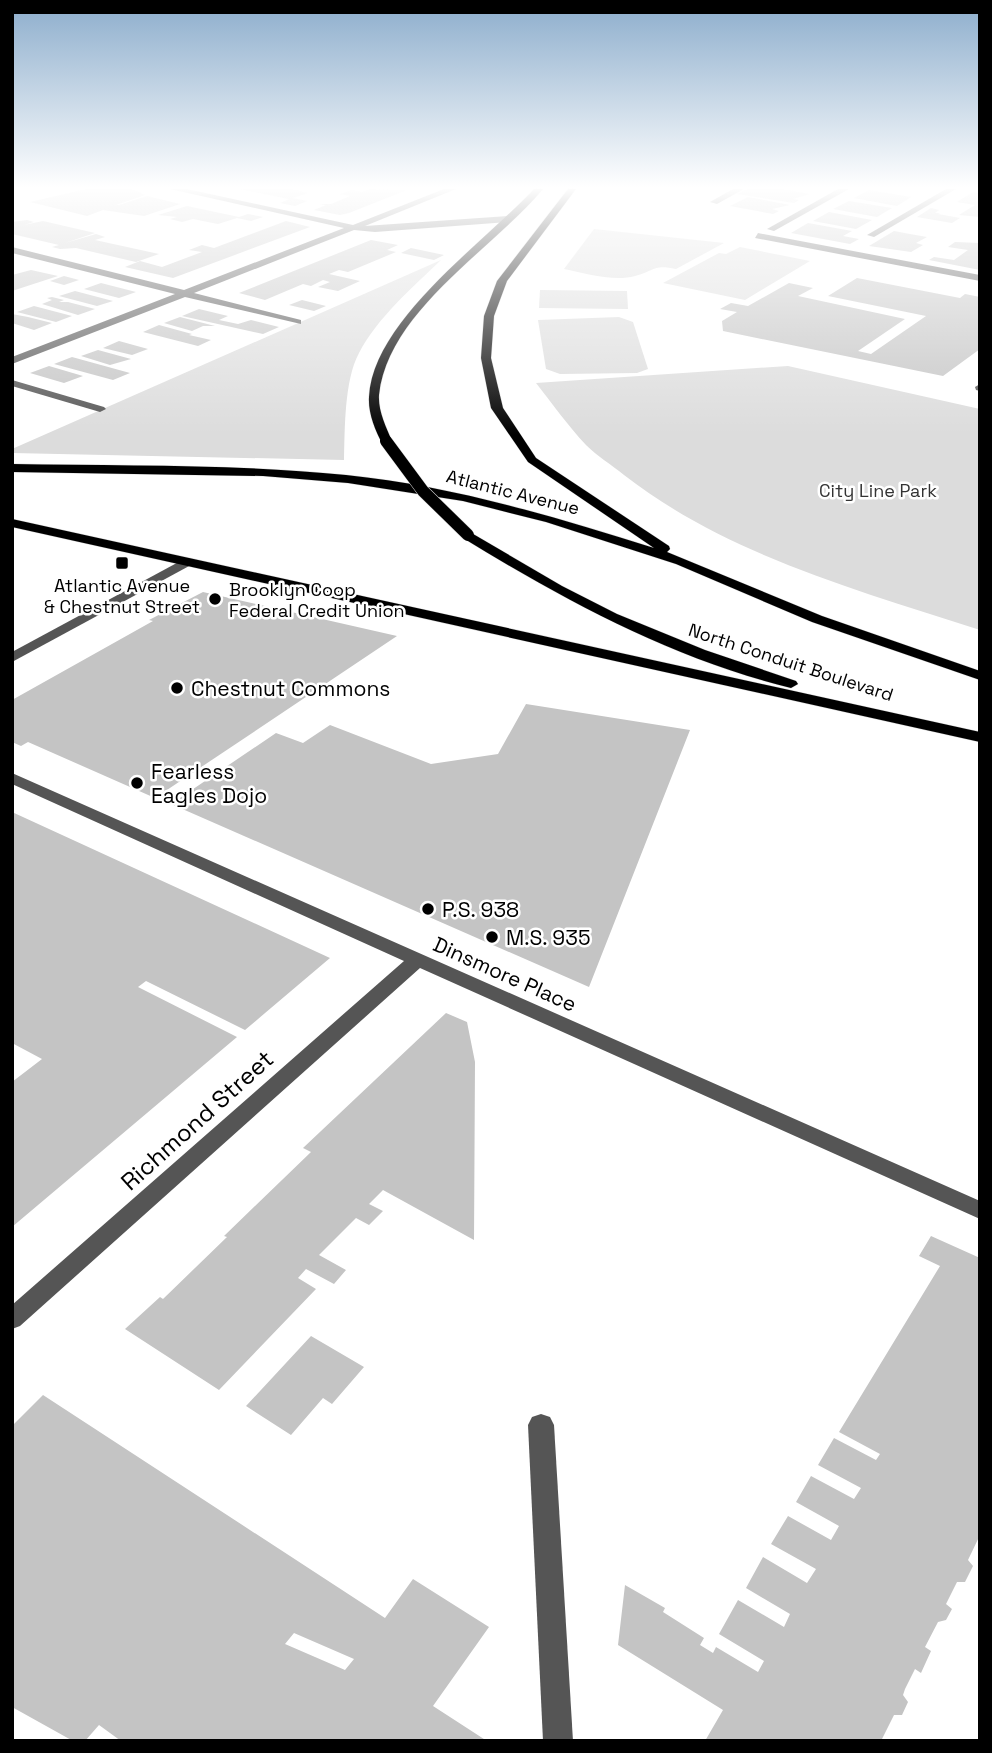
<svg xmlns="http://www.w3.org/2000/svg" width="992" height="1753" viewBox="0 0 992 1753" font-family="'Space Grotesk',sans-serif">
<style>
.green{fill:#dcdcdc}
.building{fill:#c4c4c4;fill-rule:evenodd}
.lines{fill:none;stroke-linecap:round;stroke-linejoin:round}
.major-casing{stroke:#dbdbdb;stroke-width:1}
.minor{fill:#555;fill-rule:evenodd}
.major{fill:#000;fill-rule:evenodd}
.major-bridge-casing{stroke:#dbdbdb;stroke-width:13;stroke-linecap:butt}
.major-bridge{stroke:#000;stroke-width:12}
.poi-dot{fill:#000;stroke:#fff;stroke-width:2.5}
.labels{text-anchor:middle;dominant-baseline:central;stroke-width:5;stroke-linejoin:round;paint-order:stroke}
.far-park-label{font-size:18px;fill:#333;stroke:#fff}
.far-street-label{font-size:18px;fill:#000;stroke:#fff}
.far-poi-label{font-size:18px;fill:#000;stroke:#fff}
.poi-label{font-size:21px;fill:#000;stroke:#fff;text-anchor:start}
.street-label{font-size:21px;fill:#000;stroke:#fff}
.near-street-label{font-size:24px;fill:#000;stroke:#fff}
</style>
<rect width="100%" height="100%" fill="#fff"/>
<g class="green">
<path d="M594,229L724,243L676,269C653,264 655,271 635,276C613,282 585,273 564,269Z"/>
<polygon points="740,247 810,261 745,300 663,283 719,253 726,254"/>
<path d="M441,260C412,288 378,317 359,353C344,381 345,429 344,460L12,453V449Z"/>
<polygon points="540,290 627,291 628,309 539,308"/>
<polygon points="619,317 633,322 648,369 637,373 560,374 546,369 538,320"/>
<path d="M788,366L980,409V630C857,590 727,555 624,475C612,465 597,456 586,445C568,426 552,403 536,383Z"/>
</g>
<g class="building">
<polygon points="86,189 132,189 145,195 116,205 119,205 147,196 180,204 144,216 103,210 87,216 30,202"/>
<polygon points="239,189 292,189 308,193 293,198 307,201 295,206 280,203 289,199"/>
<polygon points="369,189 407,190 349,213 340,215 314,210 326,205 319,204 331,204 350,196 340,194 352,190 362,192"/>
<polygon points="747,189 782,189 810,194 793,199 799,200 794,203 737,194"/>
<polygon points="869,190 911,197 897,206 854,198"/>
<polygon points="973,192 980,193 980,217 959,215 975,205 957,202"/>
<polygon points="748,197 790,205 772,209 779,211 773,214 730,206"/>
<polygon points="849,201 892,208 877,217 833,209"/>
<polygon points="187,206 239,217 248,214 263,217 251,221 237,218 218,224 193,219 182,222 170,219 177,217 158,215"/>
<polygon points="931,208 939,210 935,213 940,213 938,214 960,218 952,223 917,217"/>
<polygon points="829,212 872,220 856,229 813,221"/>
<polygon points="27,220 34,222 24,225 43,221 95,233 65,243 96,234 105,237 95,240 159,254 136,262 76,248 60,249 52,247 59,245 12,234 12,222"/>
<polygon points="286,221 310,227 173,278 125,267 140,261 162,267 202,252 189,250 202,245 214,248"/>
<polygon points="808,223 852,231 843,236 859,239 850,244 791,233"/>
<polygon points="894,231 910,234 927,237 916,243 923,245 911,252 869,246"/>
<polygon points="371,240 398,245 387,250 396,252 348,272 339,270 329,274 360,281 338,291 318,287 330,282 323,280 311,286 303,284 265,300 239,293"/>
<polygon points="955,242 980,243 980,270 929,260 934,257 954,260 968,250 948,247"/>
<polygon points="411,248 444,255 434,260 401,253"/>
<polygon points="31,270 58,276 12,291 12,275"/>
<polygon points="64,276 79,280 64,285 50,281"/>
<polygon points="857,278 960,298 965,294 980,297 980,349 943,376 723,331 722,321 737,312 720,309 731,303 748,306 789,283 813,288 798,296 905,319 858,351 871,354 926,316 828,296"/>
<polygon points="101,283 136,292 119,298 84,289"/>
<polygon points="75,291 113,301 97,306 59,296"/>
<polygon points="52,297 64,300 59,302 68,302 95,309 78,315 42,304 52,300 47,298"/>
<polygon points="302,300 326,306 314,311 289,305"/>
<polygon points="34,306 72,316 56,322 17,312"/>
<polygon points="199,309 228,316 219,320 238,324 251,320 279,327 263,334 182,316"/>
<polygon points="12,314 28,317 52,323 34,330 12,323"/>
<polygon points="180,317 215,326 203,326 192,331 164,323"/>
<polygon points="159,325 192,334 189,335 211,340 198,346 143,332"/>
<polygon points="119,341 148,349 132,355 103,348"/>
<polygon points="98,350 131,359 110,365 81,356"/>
<polygon points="72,357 130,373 113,380 54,364"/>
<polygon points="49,366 83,376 64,383 30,373"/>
<polygon points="203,592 397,636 155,798 28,742 21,746 12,742 12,700 153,621 149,620"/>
<polygon points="526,704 690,730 589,987 171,804 276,733 303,743 330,725 431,764 498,754"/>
<polygon points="12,812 330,958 245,1030 146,981 138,987 237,1037 12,1227 12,1082 42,1059 12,1043"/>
<polygon points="446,1013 467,1022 475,1062 474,1240 383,1190 369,1204 383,1211 369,1225 356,1218 319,1255 346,1270 334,1284 306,1269 298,1278 316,1289 219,1390 125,1329 160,1297 163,1299 227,1237 224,1236 311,1152 303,1148"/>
<polygon points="931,1236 980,1258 980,1535 968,1560 973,1566 965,1582 957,1582 946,1604 952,1609 946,1620 938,1622 925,1647 931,1651 921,1673 915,1669 905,1689 903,1695 908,1702 902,1715 894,1715 881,1741 705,1741 723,1710 618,1645 625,1585 665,1608 663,1612 704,1638 700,1645 713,1653 716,1647 758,1672 764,1661 719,1634 738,1600 784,1627 790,1614 746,1588 763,1557 807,1583 816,1569 771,1544 788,1516 831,1540 839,1526 796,1502 811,1476 854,1499 861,1488 818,1465 834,1438 876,1460 880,1454 839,1432 940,1266 919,1256"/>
<polygon points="311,1336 364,1367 332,1404 323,1398 291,1435 246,1406"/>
<path d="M43,1395L385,1618L413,1579L489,1627L433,1706L487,1741H121L99,1725L85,1741H73L12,1707V1426ZM294,1633L354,1659L345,1670L285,1644Z"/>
</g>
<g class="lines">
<g class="major-casing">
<g id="major">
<path d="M534,189H543C492,250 388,311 379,395C378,411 386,427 392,441L382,443C375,430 368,413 369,397C373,320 484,243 534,189Z"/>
<path d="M568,189H576L507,281L494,316L491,358L503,408L536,458L669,546L670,549L667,552L822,616L980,671V680L812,622L676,564L546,522L463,501L348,483L263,476L12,472V464C123,466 235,464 346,475C452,486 553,516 654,548L528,462L491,408L481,358L484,316L497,281Z"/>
<polygon points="12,519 980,732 980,742 12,527"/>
<path d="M468,531L562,586L617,614L705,650L796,681L798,684L791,688C673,659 566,601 463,538V532Z"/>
</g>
</g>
<g class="minor">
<polygon points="170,189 187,189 353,225 444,189 456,189 365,226 508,216 512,219 508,222 375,232 354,230 194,293 301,320 301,324 185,297 12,364 12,357 175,294 12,253 12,247 184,290 344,228"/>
<polygon points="733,189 744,189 717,204 710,202"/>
<polygon points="838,189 849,189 774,231 767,229"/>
<polygon points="946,189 956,189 874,237 867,235"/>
<polygon points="758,233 980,275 980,281 755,238"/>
<polygon points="12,380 104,407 106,409 100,412 12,386"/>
<polygon points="980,384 980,391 976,390 975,387"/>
<polygon points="186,558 191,559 191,565 12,662 12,652"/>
<polygon points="12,773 980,1201 980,1219 420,968 20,1326 12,1329 12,1305 404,961 12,784"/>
<polygon points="541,1414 550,1417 554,1425 573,1741 543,1741 528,1425 532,1417"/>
</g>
<use href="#major" class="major"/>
<g class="major-bridge-casing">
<polyline id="major-bridge" points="386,441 423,491 468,535"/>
</g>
<use href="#major-bridge" class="major-bridge"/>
</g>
<linearGradient id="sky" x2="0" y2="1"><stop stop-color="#8cadcc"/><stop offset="0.43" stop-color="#fff"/><stop offset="1" stop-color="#fff" stop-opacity="0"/></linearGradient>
<rect width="992" height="435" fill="url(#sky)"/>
<g class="poi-dot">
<rect x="115" y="556" width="14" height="14" rx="3.5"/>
<circle cx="215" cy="599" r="7"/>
<circle cx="177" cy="688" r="7"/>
<circle cx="137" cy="783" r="7"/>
<circle cx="428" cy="909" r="7"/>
<circle cx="492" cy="937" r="7"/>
</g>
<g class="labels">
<g class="far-park-label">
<text x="878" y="490">City Line Park</text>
</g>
<g class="far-street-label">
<text transform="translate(513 492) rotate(14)">Atlantic Avenue</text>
<text transform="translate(791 662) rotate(18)">North Conduit Boulevard</text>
</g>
<g class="far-poi-label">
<text x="122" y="585">Atlantic Avenue<tspan x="122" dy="21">&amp; Chestnut Street</tspan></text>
<text x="229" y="589" text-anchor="start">Brooklyn Coop<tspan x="229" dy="21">Federal Credit Union</tspan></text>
</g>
<g class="poi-label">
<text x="191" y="688">Chestnut Commons</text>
<text x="151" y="771">Fearless<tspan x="151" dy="24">Eagles Dojo</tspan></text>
<text x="442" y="909">P.S. 938</text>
<text x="506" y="937">M.S. 935</text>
</g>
<g class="street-label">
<text transform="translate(505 974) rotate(24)">Dinsmore Place</text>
</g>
<g class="near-street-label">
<text transform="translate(197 1120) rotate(-42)">Richmond Street</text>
</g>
</g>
<rect width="992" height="1753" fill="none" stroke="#000000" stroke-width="28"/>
</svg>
